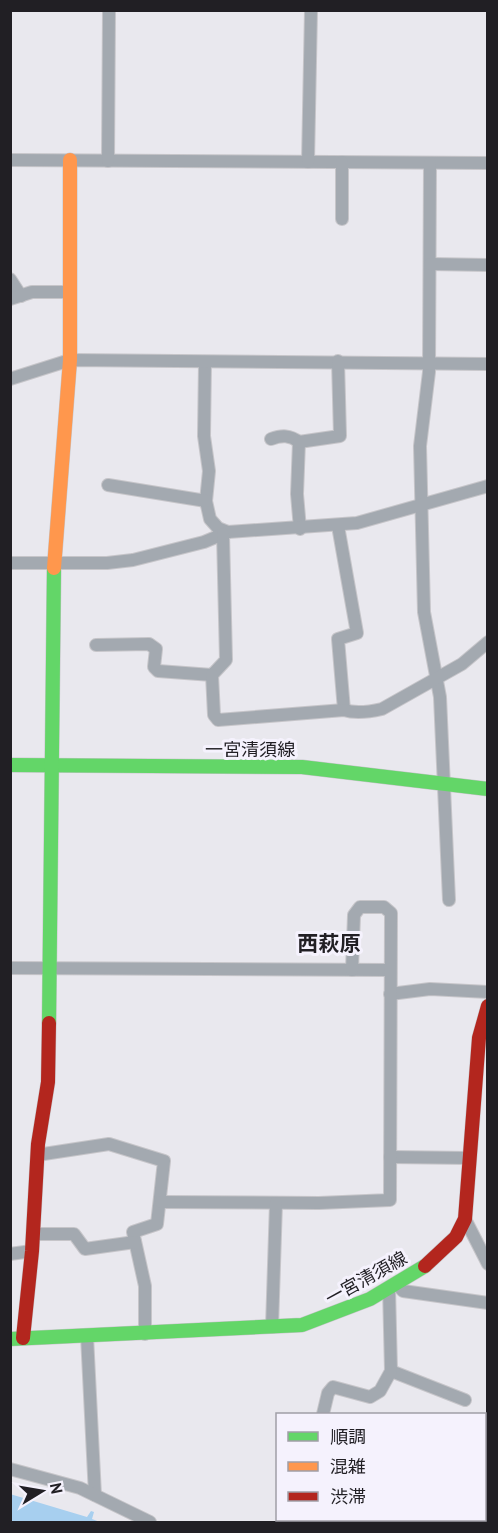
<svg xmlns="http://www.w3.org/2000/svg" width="498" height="1533" viewBox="0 0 498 1533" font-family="'PT Sans','Noto Sans JP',sans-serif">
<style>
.water{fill:#a7cfef}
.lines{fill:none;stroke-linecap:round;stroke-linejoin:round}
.street-casing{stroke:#c6c5c9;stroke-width:14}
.fast-casing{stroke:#c6c5c9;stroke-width:15}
.slow-casing{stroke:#c6c5c9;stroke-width:15}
.jam-casing{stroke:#c6c5c9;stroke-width:15}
.street{stroke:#a3a9b0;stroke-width:12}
.fast{stroke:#63d668;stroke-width:14}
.slow{stroke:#ff974d;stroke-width:14}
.jam{stroke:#b3261e;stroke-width:14}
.labels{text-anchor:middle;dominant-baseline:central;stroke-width:6;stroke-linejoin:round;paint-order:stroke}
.street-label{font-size:18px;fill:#211f24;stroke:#f5f2fd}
.quarter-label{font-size:21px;font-weight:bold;fill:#211f24;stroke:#f5f2fd}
</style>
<rect width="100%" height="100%" fill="#e9e8ee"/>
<polygon class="water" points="10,1494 87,1517 91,1511 94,1512 92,1519 100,1522 11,1522"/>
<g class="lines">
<g class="street-casing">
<g id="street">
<polyline points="10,160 488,163"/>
<polyline points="108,161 109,10"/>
<polyline points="308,162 311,10"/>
<polyline points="430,163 429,372 420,446 424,612 440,697 449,900"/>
<polyline points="342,219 342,162"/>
<polyline points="430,264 488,265"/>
<polyline points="10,279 21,296"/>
<polyline points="10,299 32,292 70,292"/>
<polyline points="205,362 204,436 209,471 206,501 210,519 218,528 228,532"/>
<polyline points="10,379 70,360 488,364"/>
<path d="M271,439C282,435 290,435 299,442L297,494L300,529"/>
<polyline points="299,442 340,436 338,361"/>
<polyline points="108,485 206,501"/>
<polyline points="338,526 357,633 338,639 344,710"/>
<polyline points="10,563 107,563 133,560 204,542 228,532 357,523 488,486"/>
<polyline points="96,645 149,644 156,649 154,667 158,671 212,675 226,660 223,534"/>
<path d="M212,675L214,715L218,720L344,710C356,714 369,712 382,709L462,664L488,642"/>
<polyline points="10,968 389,970"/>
<polyline points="390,994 430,989 488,992"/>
<polyline points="37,1155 109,1144 164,1161 157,1224 133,1232 145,1286 145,1334"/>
<polyline points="390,1157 470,1158"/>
<polyline points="161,1202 319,1203 390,1200 391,913 384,907 360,907 354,915 352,970"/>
<polyline points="465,1219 488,1264"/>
<polyline points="33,1234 74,1234 85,1249 135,1242"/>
<polyline points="10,1254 32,1251"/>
<polyline points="397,1284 403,1291 488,1303"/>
<polyline points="272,1327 276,1203"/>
<polyline points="87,1336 95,1495"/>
<polyline points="391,1371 465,1400"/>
<polyline points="323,1414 328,1393 333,1387 370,1397 380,1391 391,1371 389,1288"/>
<polyline points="10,1469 80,1488 150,1522"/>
<polyline points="305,1522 306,1520"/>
</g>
</g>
<g class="fast-casing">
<g id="fast">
<polyline points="10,765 302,767 488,789"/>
<polyline points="49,1023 54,568"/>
<polyline points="10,1339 302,1325 370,1299 425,1266"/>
</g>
</g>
<g class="slow-casing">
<polyline id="slow" points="54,568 70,360 70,160"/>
</g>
<g class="jam-casing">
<g id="jam">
<polyline points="425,1266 456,1237 465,1219 479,1038 488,1006"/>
<polyline points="23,1338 32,1251 38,1144 48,1082 49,1023"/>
</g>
</g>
<use href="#street" class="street"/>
<use href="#fast" class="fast"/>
<use href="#slow" class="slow"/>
<use href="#jam" class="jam"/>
</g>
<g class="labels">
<g class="street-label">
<text x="250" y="749">一宮清須線</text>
<text transform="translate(366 1278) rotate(-29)">一宮清須線</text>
</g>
<g class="quarter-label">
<text x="329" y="943">西萩原</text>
</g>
</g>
<rect width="498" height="1533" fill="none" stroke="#211f24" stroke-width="24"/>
<rect x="276" y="1413" width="210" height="108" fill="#f5f2fd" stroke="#a09ea6" stroke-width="1.5"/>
<rect x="288" y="1432" width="30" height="9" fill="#63d668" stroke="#a09ea6" stroke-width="1.5"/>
<text x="330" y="1443" font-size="18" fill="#211f24">順調</text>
<rect x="288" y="1462" width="30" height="9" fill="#ff974d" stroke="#a09ea6" stroke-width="1.5"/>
<text x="330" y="1473" font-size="18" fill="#211f24">混雑</text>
<rect x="288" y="1492" width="30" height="9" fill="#b3261e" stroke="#a09ea6" stroke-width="1.5"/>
<text x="330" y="1503" font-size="18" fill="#211f24">渋滞</text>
<g transform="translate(42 1491) rotate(79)" stroke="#f5f2fd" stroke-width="4.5" paint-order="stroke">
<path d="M0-4.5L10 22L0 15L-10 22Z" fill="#211f24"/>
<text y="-9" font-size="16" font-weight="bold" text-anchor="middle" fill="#211f24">N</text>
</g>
</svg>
